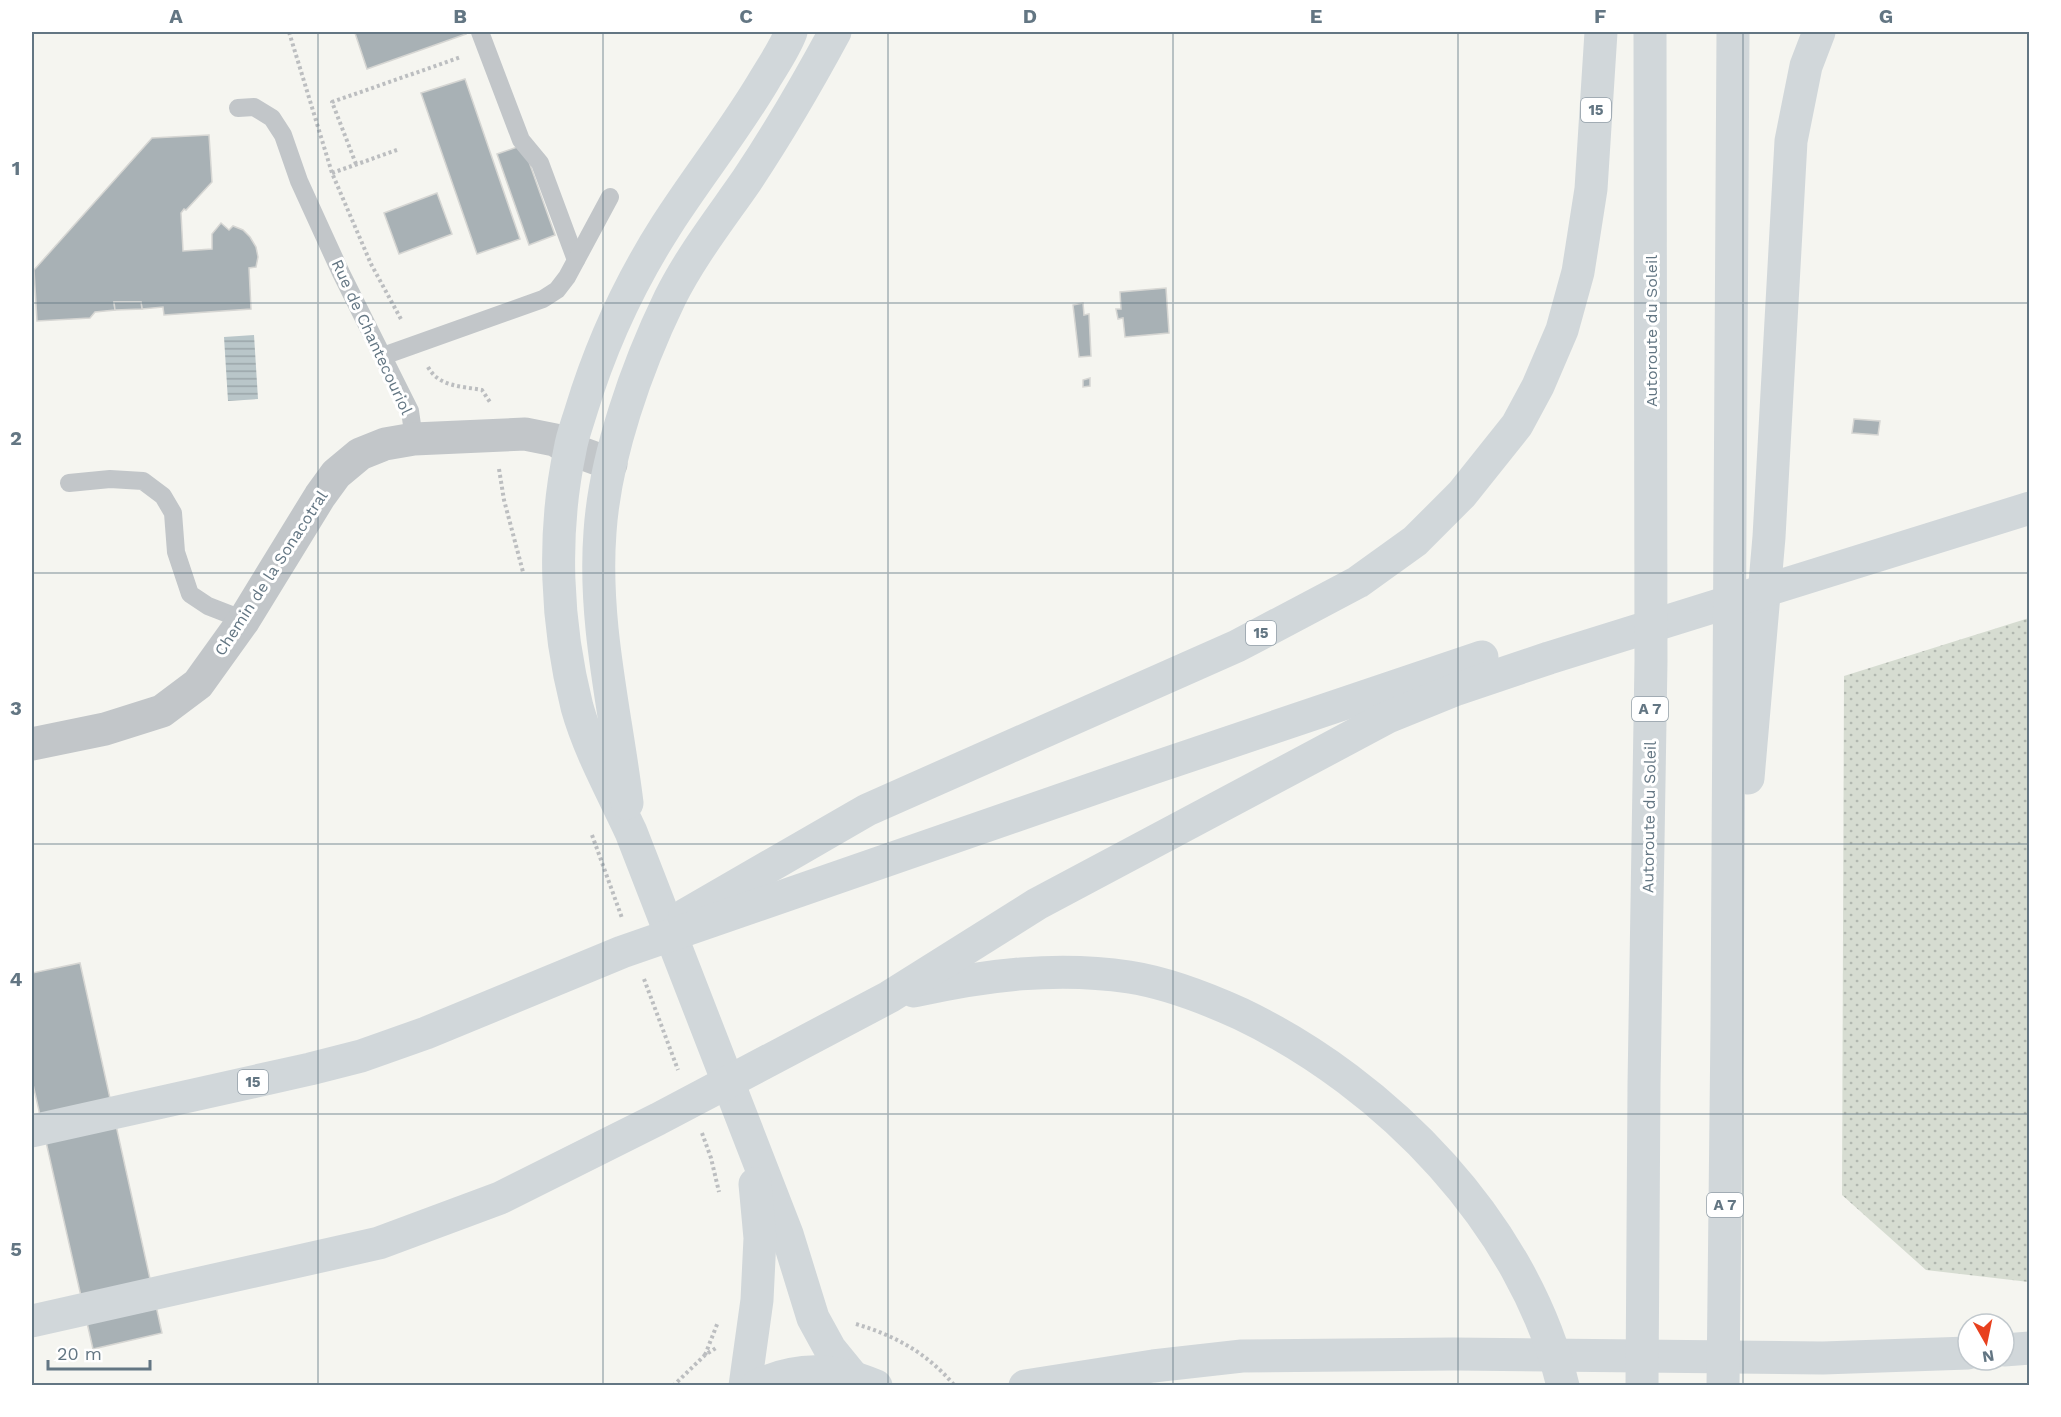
<svg xmlns="http://www.w3.org/2000/svg" width="2061" height="1417" viewBox="0 0 2061 1417" font-family="'Work Sans',sans-serif">
<style>
.grass{fill:url(#grass-dots)}
.water{fill:url(#water-rules)}
.building{fill:#a8b1b5;stroke:#d6d6d3;stroke-width:1.5}
.lines{fill:none;stroke-linecap:round;stroke-linejoin:round}
.path{stroke:#bcbec0;stroke-width:4;stroke-dasharray:3 3;stroke-linecap:butt}
.lane{stroke:#c2c6c9;stroke-width:18}
.street{stroke:#c2c6c9;stroke-width:33}
.primary{stroke:#d1d7da;stroke-width:33}
.highway{stroke:#d1d7da;stroke-width:33}
.grid{fill:none;stroke:#637683;stroke-width:1.5;stroke-opacity:0.55}
.labels{text-anchor:middle;dominant-baseline:central;stroke-width:6;stroke-linejoin:round;paint-order:stroke}
.shield{fill:#fff;stroke:#929fa8;stroke-width:1.5}
.shield-label{font-size:15px;font-weight:bold;fill:#637683}
.street-label{font-size:16px;fill:#637683;stroke:#fff}
.neatline{fill:none;stroke:#637683;stroke-width:2}
.grid-label{font-size:20px;text-anchor:middle;font-weight:bold;fill:#637683}
</style>
<defs>
<pattern id="grass-dots" width="8" height="8" patternUnits="userSpaceOnUse" patternTransform="scale(1.5)"><rect width="8" height="8" fill="#d6dcd1"/><path d="M2 2h.1M6 6h.1" fill="none" stroke="#b1b7af" stroke-width="1.8" stroke-linecap="round"/></pattern>
<pattern id="water-rules" width="6" height="5" patternUnits="userSpaceOnUse" patternTransform="scale(1.5)"><rect width="6" height="5" fill="#b9c6c9"/><path d="M0 2.5h6" fill="none" stroke="#9aa5a9"/></pattern>
</defs>
<rect width="100%" height="100%" fill="#f5f5f0"/>
<polygon class="grass" points="2029,618 2030,618 2029,1282 1926,1270 1842,1195 1844,676"/>
<polygon class="water" points="254,335 258,399 228,401 224,337"/>
<g class="building">
<polygon points="360,32 465,32 466,34 367,69 355,33"/>
<polygon points="465,79 520,239 477,254 421,93"/>
<polygon points="209,135 212,182 186,210 184,209 181,213 183,251 212,249 212,234 221,223 229,230 233,226 243,230 250,237 256,247 258,257 256,267 249,268 251,309 164,315 163,307 142,309 141,302 114,302 115,310 95,312 90,318 37,321 34,270 152,138"/>
<polygon points="523,145 555,235 529,245 497,154"/>
<polygon points="437,193 452,234 399,254 384,213"/>
<polygon points="1166,288 1169,333 1125,337 1123,318 1118,319 1116,309 1121,309 1120,292"/>
<polygon points="114,302 141,302 142,309 115,310"/>
<polygon points="1083,303 1084,315 1089,314 1091,356 1079,357 1073,305"/>
<polygon points="1090,378 1090,386 1083,387 1083,380"/>
<polygon points="1854,419 1880,421 1878,435 1852,433"/>
<polygon points="80,963 162,1333 93,1349 32,1080 32,973"/>
</g>
<g class="lines">
<g class="path">
<polyline points="289,32 332,173 371,264 402,321"/>
<polyline points="356,164 332,102 461,57"/>
<polyline points="332,173 397,150"/>
<path d="M428,367C439,387 461,386 482,390L490,402"/>
<polyline points="499,469 504,500 523,572"/>
<polyline points="592,835 622,918"/>
<polyline points="644,979 678,1070"/>
<polyline points="702,1133 711,1158 719,1192"/>
<path d="M856,1324C896,1336 927,1353 955,1386"/>
<polyline points="705,1355 718,1322"/>
<polyline points="673,1386 705,1355 716,1348"/>
<polyline points="2028,1386 2030,1385"/>
</g>
<g class="lane">
<polyline points="480,32 521,140 540,163 576,260"/>
<polyline points="238,108 254,107 272,118 283,135 299,181 341,273 410,411 414,439"/>
<polyline points="383,356 543,299 557,290 567,277 610,197"/>
<polyline points="69,483 110,479 143,481 163,496 173,513 176,552 190,594 208,606 244,620"/>
</g>
<polyline class="street" points="32,744 105,729 162,711 198,684 244,620 320,496 336,474 360,454 385,444 414,439 525,434 555,440 570,449 611,464"/>
<g class="primary">
<path d="M791,32C785,48 774,64 765,79C735,130 698,176 666,226C629,284 601,345 581,411C577,424 572,437 570,450C552,534 556,624 577,707C589,750 612,791 631,832L787,1234L813,1318L830,1349L852,1376"/>
<path d="M627,803C616,713 593,623 600,532C605,456 637,366 670,298C691,256 720,219 747,180C779,132 808,82 835,32"/>
<polyline points="2004,1350 2030,1348"/>
<polyline points="745,1386 757,1300 760,1238 755,1184"/>
<path d="M757,1386C798,1366 834,1368 876,1386"/>
<polyline points="1025,1386 1153,1366 1242,1356 1454,1354 1823,1358 1968,1353"/>
</g>
<g class="highway">
<polyline points="1748,778 1769,537 1791,141 1806,66 1819,32"/>
<polyline points="685,915 867,810 1237,646 1358,582 1415,541 1462,494 1517,425 1538,386 1562,330 1578,272 1591,189 1601,32"/>
<path d="M914,991C985,975 1057,966 1129,977C1168,983 1206,998 1241,1014C1387,1084 1524,1224 1563,1386"/>
<polyline points="32,1131 310,1069 361,1056 426,1033 622,952 1150,769 1482,657"/>
<polyline points="32,1321 379,1243 500,1198 658,1119 889,997 1037,904 1388,717 1457,689 1549,658 2030,508"/>
<polyline points="1642,1386 1644,1085 1651,661 1650,32"/>
<polyline points="1723,1386 1727,1025 1733,32"/>
</g>
</g>
<path class="grid" d="M318,32V1386M603,32V1386M888,32V1386M1173,32V1386M1458,32V1386M1743,32V1386M32,303H2030M32,573H2030M32,844H2030M32,1114H2030"/>
<g class="labels">
<g class="shield">
<rect x="1581" y="98" width="30" height="24" rx="4.5"/>
<rect x="1246" y="621" width="30" height="24" rx="4.5"/>
<rect x="1632" y="697" width="36" height="24" rx="4.5"/>
<rect x="238" y="1070" width="30" height="24" rx="4.5"/>
<rect x="1707" y="1193" width="36" height="24" rx="4.5"/>
</g>
<g class="shield-label">
<text x="1596" y="110">15</text>
<text x="1261" y="633">15</text>
<text x="1650" y="709">A 7</text>
<text x="253" y="1082">15</text>
<text x="1725" y="1205">A 7</text>
</g>
<g class="street-label">
<text transform="translate(1651 331) rotate(-90)">Autoroute du Soleil</text>
<text transform="translate(372 337) rotate(65)">Rue de Chantecouriol</text>
<text transform="translate(271 573) rotate(-57)">Chemin de la Sonacotral</text>
<text transform="translate(1649 817) rotate(-89)">Autoroute du Soleil</text>
</g>
</g>
<rect width="2061" height="1417" fill="none" stroke="#ffffff" stroke-width="66"/>
<g transform="translate(1986 1342) rotate(171)"><circle r="28" fill="#ffffff" stroke="#c1c8cd" stroke-width="1.5"/>
<path d="M0-4.5L10 22L0 15L-10 22Z" fill="#e8401e"/>
<text y="-9" font-size="16" font-weight="bold" text-anchor="middle" fill="#637683">N</text>
</g>
<path d="M48 1360v9h102v-9" fill="none" stroke="#637683" stroke-width="3"/>
<text x="57" y="1360" font-size="18" fill="#637683" stroke="#ffffff" stroke-width="4.5" paint-order="stroke">20 m</text>
<rect x="33" y="33" width="1995" height="1351" class="neatline"/>
<g class="grid-label">
<text x="176" y="23">A</text>
<text x="460" y="23">B</text>
<text x="746" y="23">C</text>
<text x="1030" y="23">D</text>
<text x="1316" y="23">E</text>
<text x="1600" y="23">F</text>
<text x="1886" y="23">G</text>
<text x="16" y="175">1</text>
<text x="16" y="445">2</text>
<text x="16" y="715">3</text>
<text x="16" y="986">4</text>
<text x="16" y="1256">5</text>
</g>
</svg>
